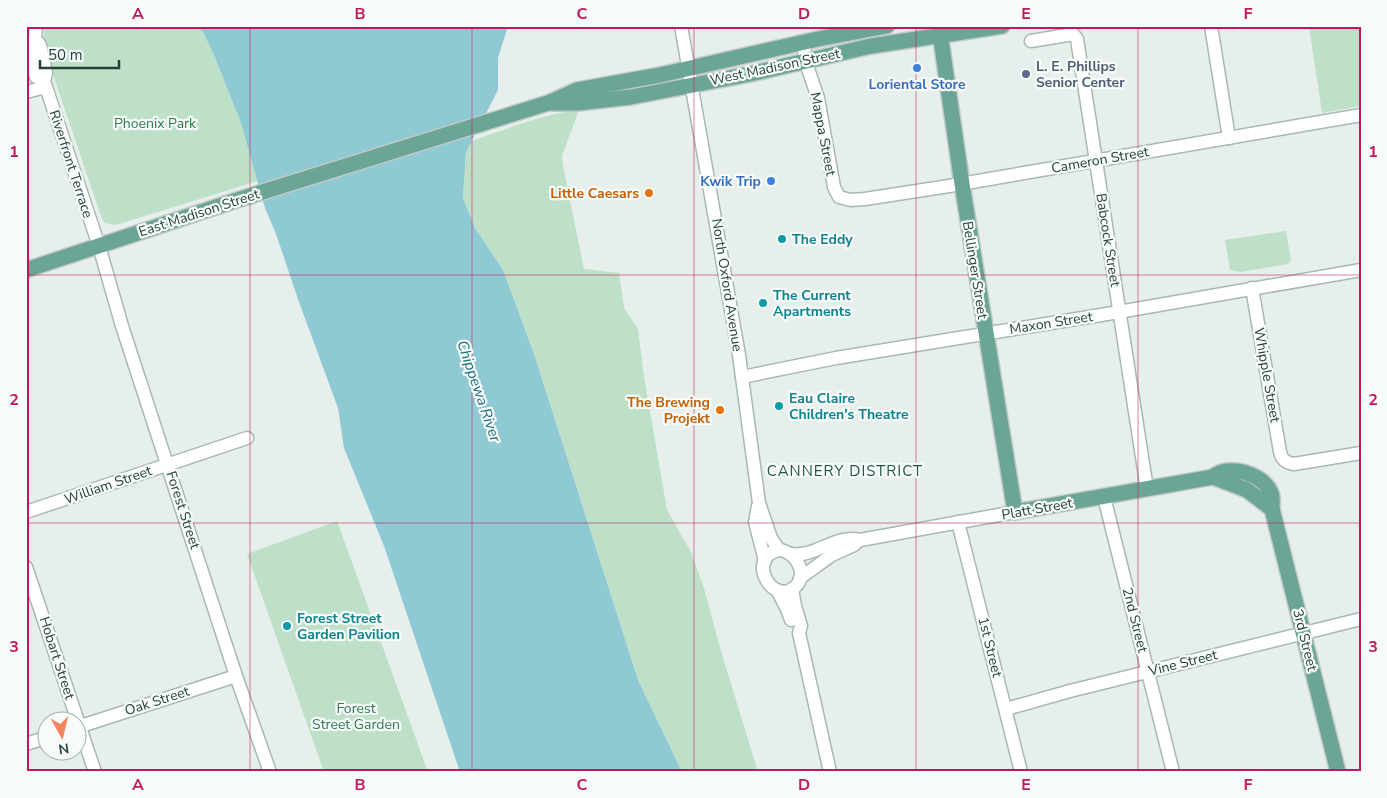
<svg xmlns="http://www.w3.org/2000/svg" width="1387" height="798" viewBox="0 0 1387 798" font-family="'Nunito Sans',sans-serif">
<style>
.green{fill:#bfe0c8}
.water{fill:#8ec9d4}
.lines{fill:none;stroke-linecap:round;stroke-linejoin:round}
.minor-casing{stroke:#a8b8b2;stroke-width:15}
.major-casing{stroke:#c2cac8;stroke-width:18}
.minor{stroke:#fff;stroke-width:12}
.major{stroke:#6aa596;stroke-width:15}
.grid{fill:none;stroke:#c2185b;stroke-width:1;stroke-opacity:0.55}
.shop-dot{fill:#3f7fe0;stroke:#f7fbf9;stroke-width:2}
.service-dot{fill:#5c6f8a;stroke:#f7fbf9;stroke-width:2}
.food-dot{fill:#e8710a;stroke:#f7fbf9;stroke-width:2}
.culture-dot{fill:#0f9aa8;stroke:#f7fbf9;stroke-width:2}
.labels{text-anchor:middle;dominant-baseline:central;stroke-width:4.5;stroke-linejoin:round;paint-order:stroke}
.service-label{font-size:14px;font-weight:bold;fill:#4e5e75;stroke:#f7fbf9;text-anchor:start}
.street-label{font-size:14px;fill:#24423a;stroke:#f7fbf9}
.shop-label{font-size:14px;font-weight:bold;fill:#366cbe;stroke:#f7fbf9}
.park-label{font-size:14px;fill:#2d7a4b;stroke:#f7fbf9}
.food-label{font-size:14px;font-weight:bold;fill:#c56008;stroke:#f7fbf9;text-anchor:end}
.culture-label{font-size:14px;font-weight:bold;fill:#0d838f;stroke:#f7fbf9;text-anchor:start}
.water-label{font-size:15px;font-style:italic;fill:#1c6f80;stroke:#f7fbf9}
.neighbourhood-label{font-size:15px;letter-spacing:1px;fill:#1f5548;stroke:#f7fbf9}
.neatline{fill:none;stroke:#c2185b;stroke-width:2}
.grid-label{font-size:16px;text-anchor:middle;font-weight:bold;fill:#c2185b}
</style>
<rect width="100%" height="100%" fill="#e6efeb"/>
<g class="green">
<polygon points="44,26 200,26 214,55 241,123 258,181 119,224 113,225 105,223 102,219 47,57 44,39"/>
<polygon points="1309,26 1361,26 1361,106 1322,113"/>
<path d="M579,110L562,156L563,166L584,269L619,273L624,308L638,329L644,376L667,510L691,552L704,588L721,651L758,772H682L638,680L534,354L503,270L475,228L463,198L466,152L471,141C507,129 542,114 579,110Z"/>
<polygon points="1286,231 1291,261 1288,264 1241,272 1230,270 1225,240"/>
<polygon points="337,521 428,772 324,772 247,554"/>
</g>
<polygon class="water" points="200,26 508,26 498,58 498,90 466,152 463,198 475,228 503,270 534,354 638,680 682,772 460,772 384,546 344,448 338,408 299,302 276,234 265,208 241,123 214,55"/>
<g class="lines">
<g class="minor-casing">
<g id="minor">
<polyline points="36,26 35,39 30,45 31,61 36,77 44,81"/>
<polyline points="681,26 739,355 759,503 771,538 779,550"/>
<polyline points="1211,26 1229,138"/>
<polyline points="35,39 40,45 46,73 44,81 99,246 122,326 236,676 270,772"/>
<polyline points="1031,41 1073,34 1077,39 1147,489"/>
<polyline points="804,42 805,60 818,98 834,187 839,197 851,200 865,199 949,186 1361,115"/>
<polyline points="26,92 46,87"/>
<path d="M1252,288L1280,452C1282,460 1286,463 1294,464L1361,453"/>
<polyline points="742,377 836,358 1107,314 1361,270"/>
<polyline points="1104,497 1173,772"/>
<polyline points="758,506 755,522 765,561"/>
<polyline points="26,512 247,438"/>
<polyline points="958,522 1021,772"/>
<path d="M779,550C794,551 808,571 797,585C774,610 744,557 779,550Z"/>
<path d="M791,554C815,558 835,534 860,540L1015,512"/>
<polyline points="26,567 95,772"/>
<polyline points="800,578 832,555 854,545 858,541"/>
<polyline points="792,589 795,606 801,626 799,633 830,772"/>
<polyline points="777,590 787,609 791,620"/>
<polyline points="1006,709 1070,691 1361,619"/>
<polyline points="78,727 236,676"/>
<polyline points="26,744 48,737"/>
</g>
</g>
<g class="major-casing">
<g id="major">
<path d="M939,26L962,184L1015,512L1213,477C1228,463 1264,474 1271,493C1273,497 1272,504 1272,509L1338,772"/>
<polyline points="552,103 578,103 631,97 750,74 871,46 1002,26"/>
<polyline points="26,270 237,200 548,103 577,90 660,75 818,39 887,26"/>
<polyline points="1213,477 1247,490 1272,509"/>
</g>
</g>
<use href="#minor" class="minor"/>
<use href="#major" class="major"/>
</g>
<path class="grid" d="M250,26V772M472,26V772M694,26V772M916,26V772M1138,26V772M26,275H1361M26,523H1361"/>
<g class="shop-dot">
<circle cx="917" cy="68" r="5"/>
<circle cx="771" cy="181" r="5"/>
</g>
<circle class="service-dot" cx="1026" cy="74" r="5"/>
<g class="food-dot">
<circle cx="649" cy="193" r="5"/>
<circle cx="720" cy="410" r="5"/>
</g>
<g class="culture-dot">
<circle cx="782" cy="239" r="5"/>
<circle cx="763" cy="303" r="5"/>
<circle cx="779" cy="406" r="5"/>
<circle cx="287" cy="626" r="5"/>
</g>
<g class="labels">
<g class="service-label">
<text x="1036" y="66">L. E. Phillips<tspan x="1036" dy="16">Senior Center</tspan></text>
</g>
<g class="street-label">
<text transform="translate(775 67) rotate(-12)">West Madison Street</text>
<text transform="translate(823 134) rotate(79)">Mappa Street</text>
<text transform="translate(1100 160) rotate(-10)">Cameron Street</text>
<text transform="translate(71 164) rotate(72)">Riverfront Terrace</text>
<text transform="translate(199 213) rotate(-18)">East Madison Street</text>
<text transform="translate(1108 240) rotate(81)">Babcock Street</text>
<text transform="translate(975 270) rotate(81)">Bellinger Street</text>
<text transform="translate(727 285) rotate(81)">North Oxford Avenue</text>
<text transform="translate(1051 323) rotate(-9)">Maxon Street</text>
<text transform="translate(1267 375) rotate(80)">Whipple Street</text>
<text transform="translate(108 485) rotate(-19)">William Street</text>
<text transform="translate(1037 509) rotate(-10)">Platt Street</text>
<text transform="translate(183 510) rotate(72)">Forest Street</text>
<text transform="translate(1135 620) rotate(76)">2nd Street</text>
<text transform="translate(1305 640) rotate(76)">3rd Street</text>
<text transform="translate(990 647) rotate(76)">1st Street</text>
<text transform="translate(57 658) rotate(72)">Hobart Street</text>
<text transform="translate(1183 663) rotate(-14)">Vine Street</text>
<text transform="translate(157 701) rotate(-18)">Oak Street</text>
</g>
<g class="shop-label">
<text x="917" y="84">Loriental Store</text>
<text x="761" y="181" text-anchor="end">Kwik Trip</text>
</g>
<g class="park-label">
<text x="155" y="123">Phoenix Park</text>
<text x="356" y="708">Forest<tspan x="356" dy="16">Street Garden</tspan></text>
</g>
<g class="food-label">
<text x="639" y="193">Little Caesars</text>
<text x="710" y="402">The Brewing<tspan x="710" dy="16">Projekt</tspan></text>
</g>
<g class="culture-label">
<text x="792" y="239">The Eddy</text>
<text x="773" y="295">The Current<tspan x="773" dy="16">Apartments</tspan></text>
<text x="789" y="398">Eau Claire<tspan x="789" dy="16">Children's Theatre</tspan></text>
<text x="297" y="618">Forest Street<tspan x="297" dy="16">Garden Pavilion</tspan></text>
</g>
<g class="water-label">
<text transform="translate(479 391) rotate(71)">Chippewa River</text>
</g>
<g class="neighbourhood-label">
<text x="845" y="471">CANNERY DISTRICT</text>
</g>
</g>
<rect width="1387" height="798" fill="none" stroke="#f7fbf9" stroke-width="55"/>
<g transform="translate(62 736) rotate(172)"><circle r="24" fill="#f7fbf9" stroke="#a3b1ad"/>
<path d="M0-4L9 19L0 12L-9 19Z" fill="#f4845f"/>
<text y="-8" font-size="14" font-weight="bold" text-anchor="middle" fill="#24423a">N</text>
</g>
<path d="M40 60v8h79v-8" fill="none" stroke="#24423a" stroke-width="2.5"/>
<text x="48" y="60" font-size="15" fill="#24423a" stroke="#f7fbf9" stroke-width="4" paint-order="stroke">50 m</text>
<rect x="28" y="28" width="1332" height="742" class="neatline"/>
<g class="grid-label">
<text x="138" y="19">A</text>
<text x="360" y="19">B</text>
<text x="582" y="19">C</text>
<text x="804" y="19">D</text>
<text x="1026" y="19">E</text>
<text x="1248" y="19">F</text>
<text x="14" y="157">1</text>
<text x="1373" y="157">1</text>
<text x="14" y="405">2</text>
<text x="1373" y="405">2</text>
<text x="14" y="652">3</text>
<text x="1373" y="652">3</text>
<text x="138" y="790">A</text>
<text x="360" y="790">B</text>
<text x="582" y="790">C</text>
<text x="804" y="790">D</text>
<text x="1026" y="790">E</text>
<text x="1248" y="790">F</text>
</g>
</svg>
